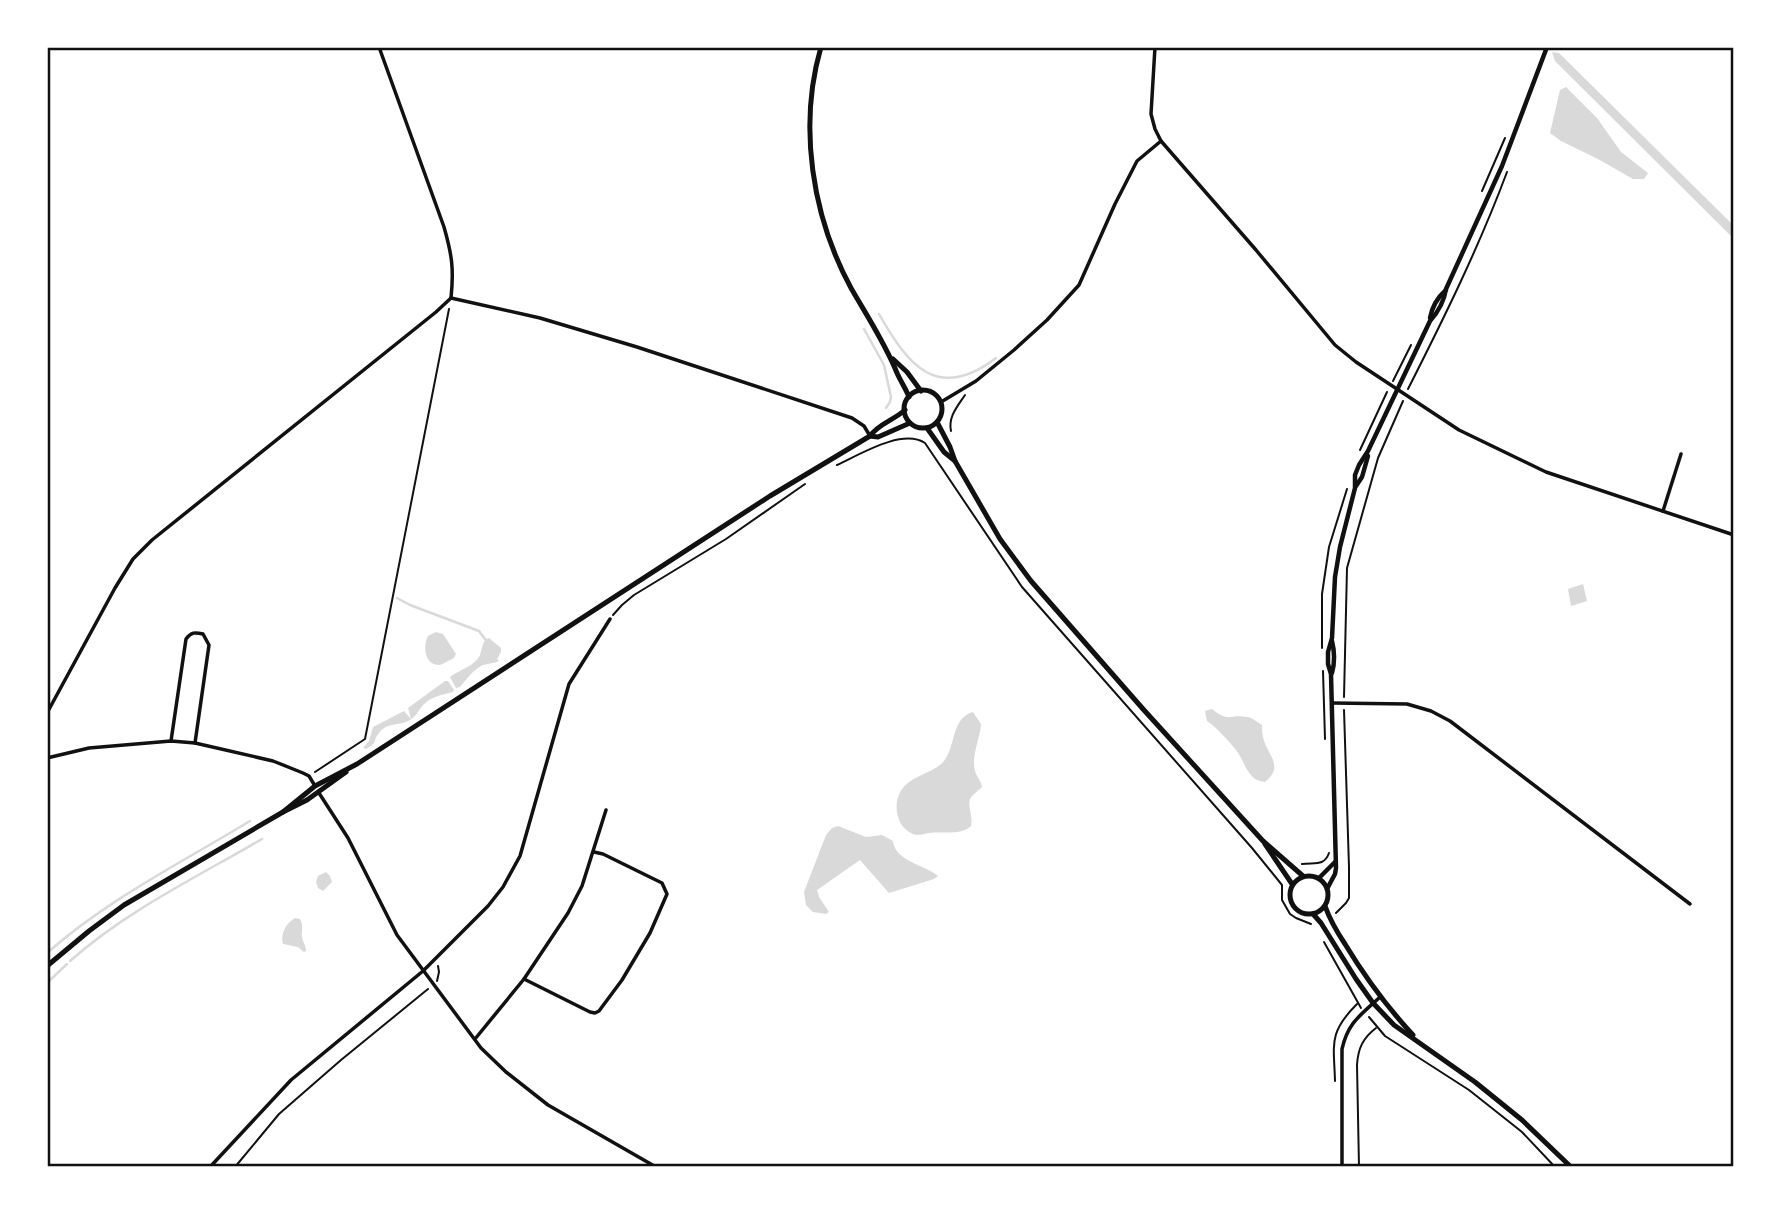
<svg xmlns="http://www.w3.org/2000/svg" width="1781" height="1214" viewBox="0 0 1781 1214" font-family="Manrope,sans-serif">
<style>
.water{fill:#d9d9d9}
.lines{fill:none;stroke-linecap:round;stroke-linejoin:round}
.stream{stroke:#d9d9d9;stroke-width:2.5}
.path{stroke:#111;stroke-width:2}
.minor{stroke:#111;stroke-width:3.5}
.tertiary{stroke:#111;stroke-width:4.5}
.secondary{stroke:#111;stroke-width:5}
.neatline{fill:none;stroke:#111;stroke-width:2.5}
</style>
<rect width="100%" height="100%" fill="#fff"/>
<g class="water">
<polygon points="1552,52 1559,53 1734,226 1734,239 1555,61"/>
<polygon points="1566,87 1597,118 1621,152 1648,173 1644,179 1633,179 1598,159 1561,141 1550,133 1560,90"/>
<polygon points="1583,584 1587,601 1571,606 1568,589"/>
<path d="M436,632L443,634L456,654L454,658C449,660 443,665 438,665C424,664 423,645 428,636Z"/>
<path d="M489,638L501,648V652L497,659L499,661C493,664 487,663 481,666C472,671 466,680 460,687L456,688L450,677C459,670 475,666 480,655C482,649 482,644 486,639Z"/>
<path d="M445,681H448L454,690L453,692C442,695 432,696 423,705C418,711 416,717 408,721C398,726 387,722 379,733C372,741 379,742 366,749L363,748L369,741L373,727L404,711L411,719L408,708Z"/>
<path d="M1212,709C1229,723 1229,714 1246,717C1252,717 1257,722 1262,725C1262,729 1262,733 1263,737C1267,755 1285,766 1265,782C1247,781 1245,761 1236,750C1228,740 1217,728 1207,721L1205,711Z"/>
<path d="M973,712L981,724C980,739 971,756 975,771C977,778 981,780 982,787C979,790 975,793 972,796C965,804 974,816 971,826C960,836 943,831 929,833C924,834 918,836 913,834C895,827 892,801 903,788C913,775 934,773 944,761C956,746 951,718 973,712Z"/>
<path d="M838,826L866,837L882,835L893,841C895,861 923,864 938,876L934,879L889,893L860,860L817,890L819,897L829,912L826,914L813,912L806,905L804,892L826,835L832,828Z"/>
<polygon points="326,872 330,876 332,882 323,891 318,888 316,882 318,876"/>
<path d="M295,918L300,919C304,926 301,930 302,937C303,943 306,945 306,951L304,952L298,947L283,944C280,934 286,923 295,918Z"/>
</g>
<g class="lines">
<g class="stream">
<polyline points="833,48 833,47"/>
<path d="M879,314C908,365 937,403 996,358"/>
<polyline points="864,329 884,365 891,397 890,402 886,408"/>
<polyline points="397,598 410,605 479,631 485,639"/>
<path d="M47,953C108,899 181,863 250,821"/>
<path d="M70,961C126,911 197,877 262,839"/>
<polyline points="47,983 67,964"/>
</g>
<g class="path">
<polyline points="1482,191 1505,138"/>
<polyline points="1393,381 1411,345"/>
<path d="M1408,389C1444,318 1479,247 1507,172"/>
<path d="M951,431C948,417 957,407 965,395"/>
<polyline points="1360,450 1387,392"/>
<path d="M837,465C859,455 902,428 925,443L1022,587L1252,848L1282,885V900L1290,914L1296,918L1311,924"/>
<polyline points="613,615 622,605 634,595 726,539 805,484"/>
<polyline points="1322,648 1322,594 1329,547 1347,489"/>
<polyline points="1323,671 1325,739"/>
<polyline points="1344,697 1347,568 1378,458 1403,401"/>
<polyline points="315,772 365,739 449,309"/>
<path d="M1302,864C1314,862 1324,867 1329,853"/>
<polyline points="1336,913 1346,903 1349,898 1349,867 1344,710"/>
<polyline points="1324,942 1361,1008"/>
<polyline points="437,981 439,972 438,966"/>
<polyline points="1369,1017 1385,1036 1469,1090 1522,1132 1555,1167"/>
<path d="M1335,1081C1334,1044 1328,1033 1357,1004"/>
<polyline points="235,1167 279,1114 341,1060 428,989"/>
<path d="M1359,1167L1357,1065C1358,1048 1363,1038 1376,1028"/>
</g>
<g class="minor">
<path d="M379,47L444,227C452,255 454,269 451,298"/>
<polyline points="1155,47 1151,114 1155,129 1161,141 1256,250 1335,345 1356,362 1459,430 1546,472 1734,535"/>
<polyline points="451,298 540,318 637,347 852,418 864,426 870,436"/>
<polyline points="941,402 976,381 1014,350 1047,320 1079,285 1115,204 1137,161 1161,141"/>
<polyline points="1663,511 1681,454"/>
<polyline points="1332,703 1407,704 1431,711 1450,721 1690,904"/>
<polyline points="47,713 115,588 133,559 152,540 436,312 451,298"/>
<path d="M171,741L186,639C191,632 195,632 203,634L209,645L195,743"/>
<polyline points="47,758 89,748 171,741 195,743 273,761 303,773 309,776 315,786"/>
<polyline points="319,793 348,838 397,935 481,1048 506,1072 548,1105 656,1167"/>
<polyline points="524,979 590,1012 595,1013 599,1011 622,980 650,933 667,894 662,883 603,854 594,852"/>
<polyline points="475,1039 524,979 568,913 582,886 606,810"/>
<polyline points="210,1167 291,1080 423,971 488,906 503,887 520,856 569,684 610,619"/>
<path d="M1342,1167V1049C1348,1022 1361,1015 1380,997"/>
</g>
<g class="tertiary">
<path d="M1430,318C1432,307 1437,298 1446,290"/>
<polyline points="1356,486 1362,477 1368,456"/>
<path d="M1332,673C1335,662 1335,653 1332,641"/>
<polyline points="1319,878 1335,862"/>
<path d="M1327,889L1335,874L1336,868L1331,674L1328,664V652L1332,638L1335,577L1340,547L1355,488V475L1359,465L1368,451L1430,321C1439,311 1444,302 1446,289L1502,166L1547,47"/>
</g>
<g class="secondary">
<path d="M821,47C798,126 812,216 851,288C867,316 885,343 897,373C901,382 906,389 909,397"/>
<polyline points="893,359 907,372 921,391"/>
<circle cx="923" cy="409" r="19"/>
<polyline points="937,422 950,447 955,461 1000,539 1031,581 1143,709 1263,841 1303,876"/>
<polyline points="927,428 944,452 955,461"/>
<polyline points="870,436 878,437 910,423"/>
<path d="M283,812L315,786L357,764L770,496L870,436C878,424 894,420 905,410"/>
<polyline points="1265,844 1292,884"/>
<circle cx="1309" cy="895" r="19"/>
<path d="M1325,906C1330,920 1337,932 1345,944C1365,977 1387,1007 1413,1035"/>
<polyline points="1313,914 1321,923 1356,979 1373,1003 1394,1025 1475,1082 1522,1120 1571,1167"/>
<polyline points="47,966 89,931 124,905 283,812 307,800 346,772"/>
</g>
</g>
<rect width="1781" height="1214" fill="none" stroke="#ffffff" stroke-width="98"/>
<rect x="49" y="49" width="1683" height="1116" class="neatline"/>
</svg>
